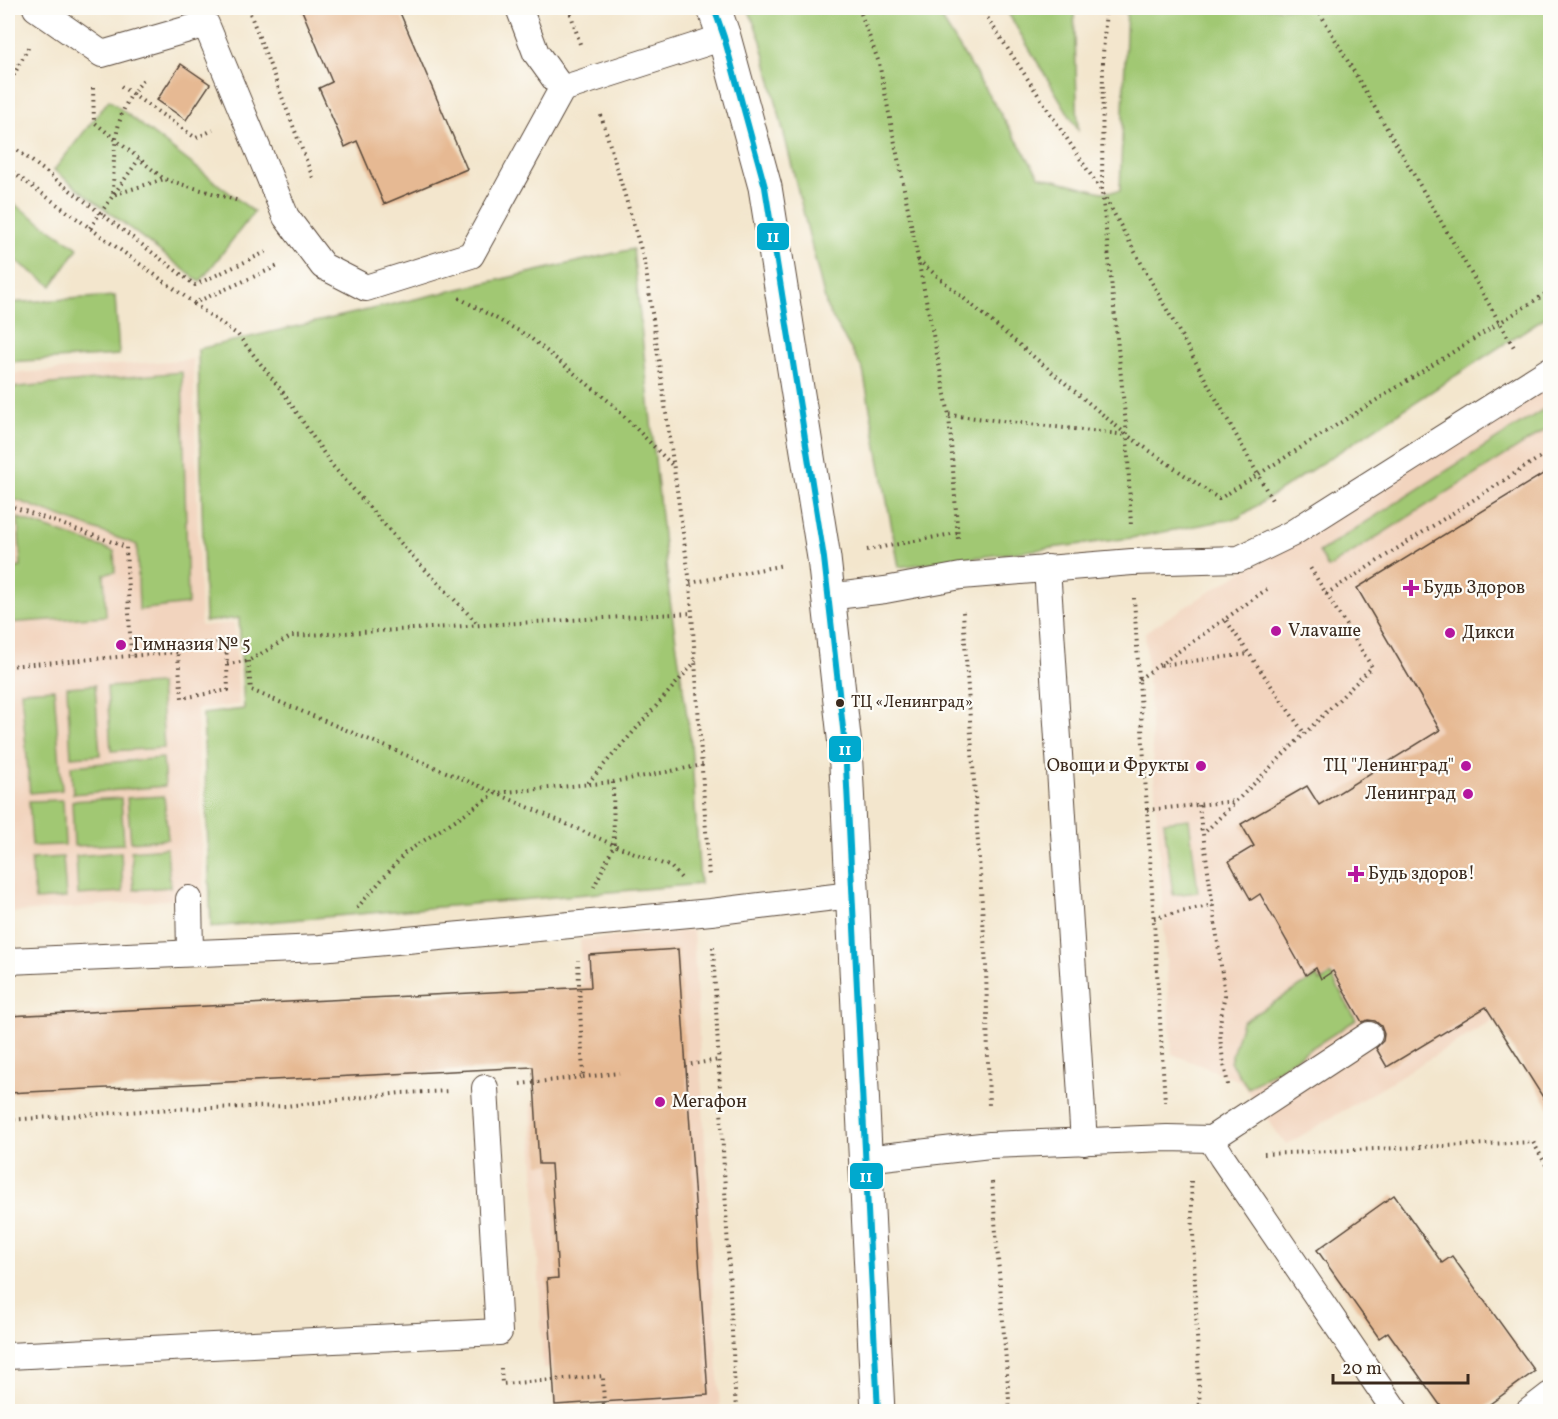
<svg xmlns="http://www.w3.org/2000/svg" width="1558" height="1419" viewBox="0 0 1558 1419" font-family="Vollkorn,serif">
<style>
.built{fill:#f2d4be}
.green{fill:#a1c873;stroke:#6e7948;stroke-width:1.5}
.building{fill:#e6b993}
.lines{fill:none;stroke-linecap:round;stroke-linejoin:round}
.lane-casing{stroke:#574638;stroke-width:28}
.secondary-casing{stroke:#574638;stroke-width:35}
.path{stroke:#574638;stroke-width:4;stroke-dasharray:1.5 4.5;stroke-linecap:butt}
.lane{stroke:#fff;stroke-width:26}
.secondary{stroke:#fff;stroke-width:33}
.bus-1-casing{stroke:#fdfcf7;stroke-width:10}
.bus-1{stroke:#00a9ce;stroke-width:6}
.poi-dot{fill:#b5179e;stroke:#fdfcf7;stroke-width:2}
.bus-dot{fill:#3b2a1e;stroke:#fdfcf7;stroke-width:2}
.labels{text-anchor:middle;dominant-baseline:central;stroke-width:4.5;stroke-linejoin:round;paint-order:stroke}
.bus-label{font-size:16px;fill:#3b2a1e;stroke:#fdfcf7;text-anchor:start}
.poi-label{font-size:18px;fill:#3b2a1e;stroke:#fdfcf7;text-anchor:start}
.line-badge{stroke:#fdfcf7;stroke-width:2}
.badge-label{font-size:16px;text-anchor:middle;font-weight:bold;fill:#fff}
</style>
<rect width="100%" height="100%" fill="#fdfcf7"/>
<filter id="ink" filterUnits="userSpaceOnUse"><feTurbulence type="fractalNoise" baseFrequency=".0167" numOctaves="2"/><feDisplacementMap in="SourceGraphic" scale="12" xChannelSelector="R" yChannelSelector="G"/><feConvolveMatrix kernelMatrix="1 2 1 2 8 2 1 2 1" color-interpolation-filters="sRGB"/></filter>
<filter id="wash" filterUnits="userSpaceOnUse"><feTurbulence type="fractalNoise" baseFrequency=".008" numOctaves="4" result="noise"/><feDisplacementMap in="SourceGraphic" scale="24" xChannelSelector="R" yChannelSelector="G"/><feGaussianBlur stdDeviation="1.35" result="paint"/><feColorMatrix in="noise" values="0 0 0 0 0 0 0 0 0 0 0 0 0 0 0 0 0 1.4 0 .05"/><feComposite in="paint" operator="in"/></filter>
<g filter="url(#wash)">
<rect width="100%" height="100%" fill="#f3e6cd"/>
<g class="built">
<polygon points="193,359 201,626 234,623 239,705 197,709 204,897 8,913 8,374"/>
<polygon points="1550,380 1550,986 1286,1145 1240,1081 1172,1054 1145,632"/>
<polygon points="693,929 720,1411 608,1411 605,1363 543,1368 531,1102 590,1097 580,940"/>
</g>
<g class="green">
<polygon points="748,8 935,8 1039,176 1102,192 1120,191 1127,8 1550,8 1550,314 1238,518 1131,538 899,567 863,370 827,308 761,41"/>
<polygon points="1005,8 1074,8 1078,130"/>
<polygon points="109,100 254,212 200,282 54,170"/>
<polygon points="8,200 78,248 52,286 8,255"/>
<polygon points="633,249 669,593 691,743 700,884 211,927 203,714 244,709 239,618 205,622 198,349"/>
<polygon points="115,296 119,355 8,362 8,303"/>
<polygon points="182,372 188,604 139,610 137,545 8,497 8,388"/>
<polygon points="1550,405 1550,427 1328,568 1319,552"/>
<polygon points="18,518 114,551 115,572 104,574 106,616 8,623 8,569 21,567"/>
<polygon points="160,684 164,748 111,751 107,687"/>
<polygon points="95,685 100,755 71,757 67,687"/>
<polygon points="54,689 62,790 30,793 21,691"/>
<polygon points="163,758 165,786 73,794 71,766"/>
<polygon points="164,796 168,839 131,842 127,798"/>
<polygon points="121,798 124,844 74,846 72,801"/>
<polygon points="63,800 65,845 32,846 29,801"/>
<polygon points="1189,819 1198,892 1173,895 1164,822"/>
<polygon points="167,848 170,887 134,890 131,851"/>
<polygon points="121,852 123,892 78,895 76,856"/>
<polygon points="63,857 66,898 35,900 31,859"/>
<polygon points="1331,975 1356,1020 1248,1088 1230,1062 1242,1022 1317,976 1320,982"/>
</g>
<g id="blocks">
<g class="building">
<polygon points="301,8 398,8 467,169 384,204 357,141 345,147 319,88 332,82"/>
<polygon points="181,64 210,84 186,120 157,100"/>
<polygon points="1551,469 1551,1110 1486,1007 1387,1067 1376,1048 1383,1041 1384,1034 1381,1026 1375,1021 1368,1020 1362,1022 1333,971 1321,979 1316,968 1306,975 1260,894 1251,900 1229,861 1254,846 1241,824 1307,786 1319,805 1440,730 1357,588"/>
<polygon points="678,949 708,1395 555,1405 547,1279 558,1278 551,1164 539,1164 533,1067 8,1093 8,1016 591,987 589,955"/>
<polygon points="1394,1195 1442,1263 1452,1256 1535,1371 1479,1412 1445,1412 1388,1332 1379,1338 1317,1250"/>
</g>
</g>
</g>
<g filter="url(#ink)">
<use href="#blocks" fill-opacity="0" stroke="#574638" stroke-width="1.5"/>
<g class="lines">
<g class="lane-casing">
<g id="lane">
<polyline points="36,8 102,54 206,24 286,217 323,266 366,288 471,255 562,89 724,37"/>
<polyline points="519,8 536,53 562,89"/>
<polyline points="1047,568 1084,1142"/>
<polyline points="828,597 885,590 961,576 1132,562 1239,559 1291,534 1550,370"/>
<polyline points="189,899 190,952"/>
<polyline points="8,961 320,948 711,912 851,895"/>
<polyline points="1211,1139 1222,1157 1396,1412"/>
<polyline points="865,1159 990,1145 1167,1138 1211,1139 1369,1035"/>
<polyline points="8,1356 499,1332 485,1088"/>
<polyline points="1528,1412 1550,1395"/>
</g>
</g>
<g class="secondary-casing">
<polyline id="secondary" points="714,8 724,37 765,187 824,558 845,746 878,1412"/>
</g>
<g class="path">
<polyline points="248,8 313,178"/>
<polyline points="569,8 580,44"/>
<polyline points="859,8 879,63 949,415 958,539"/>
<polyline points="981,8 1102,192 1273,502"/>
<polyline points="1106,8 1103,55 1102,192 1127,435 1131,527"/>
<polyline points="1317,8 1515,349"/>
<polyline points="143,80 132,94 196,138 213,130"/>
<polyline points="8,86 29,46"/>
<path d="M121,86L132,94C112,124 114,160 113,195L164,179"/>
<polyline points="93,88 94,122 164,179 239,201"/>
<polyline points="601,115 645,263 690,583 709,877"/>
<polyline points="8,143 195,285 266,252"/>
<polyline points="8,169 194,303 278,266"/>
<polyline points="90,228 139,159"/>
<polyline points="918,260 1127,435 1219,499 1550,291"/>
<polyline points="459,298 528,336 611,403 673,466"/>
<polyline points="194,304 238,335 285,395 331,464 414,558 478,624"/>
<polyline points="949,415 1127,435"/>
<polyline points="8,505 126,547 131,656"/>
<polyline points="867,550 957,533"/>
<polyline points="690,583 784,565"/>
<polyline points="1267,589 1225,619 1304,733"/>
<polyline points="1326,594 1550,451"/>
<polyline points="1134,598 1165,1102"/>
<polyline points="963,612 986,966 989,1108"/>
<polygon points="226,641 228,690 182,698 177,647"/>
<polyline points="248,661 251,690 496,793 614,845 671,867 681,878"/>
<polyline points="227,664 248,661 292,636 692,613"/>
<polyline points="1161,665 1249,654"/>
<polyline points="8,666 178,652"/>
<polyline points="1139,679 1225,619"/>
<polyline points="613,782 703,765"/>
<polyline points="588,783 696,661"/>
<polyline points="1199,805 1202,833"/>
<polyline points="1147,810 1236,801"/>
<polyline points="357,908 405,853 496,793 613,782 614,845 594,887"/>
<polyline points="1154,918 1213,905"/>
<polyline points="713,947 736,1412"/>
<polyline points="685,1065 719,1060"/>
<polyline points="583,1077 619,1073"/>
<polyline points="520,1084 583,1077 578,960"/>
<path d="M1228,1085C1221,1048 1216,1033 1225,995L1203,834L1372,667L1309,566"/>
<polyline points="8,1120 172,1109 286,1106 401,1093 450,1091"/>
<polyline points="1264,1154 1533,1142 1550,1172"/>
<polyline points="1191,1181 1200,1412"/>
<polyline points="992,1182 1010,1412"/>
<polyline points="501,1368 502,1384 603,1376 604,1412"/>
</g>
<use href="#lane" class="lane"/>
<use href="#secondary" class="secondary"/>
<g class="bus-1-casing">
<polyline id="bus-1" points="714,8 724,37 765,187 824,558 845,746 878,1412"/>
</g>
<use href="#bus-1" class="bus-1"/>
</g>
</g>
<g class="poi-dot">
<path d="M1408 579h6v6h6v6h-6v6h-6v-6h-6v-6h6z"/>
<circle cx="1276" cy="631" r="6"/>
<circle cx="1450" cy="633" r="6"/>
<circle cx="121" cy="645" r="6"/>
<circle cx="1201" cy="766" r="6"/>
<circle cx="1466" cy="766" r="6"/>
<circle cx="1468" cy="794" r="6"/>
<path d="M1353 865h6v6h6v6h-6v6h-6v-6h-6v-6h6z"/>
<circle cx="660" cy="1102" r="6"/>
</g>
<circle class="bus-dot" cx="840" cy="703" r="5"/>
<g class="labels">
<g class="bus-label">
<text x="851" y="703">ТЦ «Ленинград»</text>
</g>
<g class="poi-label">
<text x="1423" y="588">Будь Здоров</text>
<text x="1288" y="631">Vлаvаше</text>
<text x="1462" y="633">Дикси</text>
<text x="133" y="645">Гимназия № 5</text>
<text x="1189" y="766" text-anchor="end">Овощи и Фрукты</text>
<text x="1454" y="766" text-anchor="end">ТЦ "Ленинград"</text>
<text x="1456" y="794" text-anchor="end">Ленинград</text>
<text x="1368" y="874">Будь здоров!</text>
<text x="672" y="1102">Мегафон</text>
</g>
</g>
<g class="line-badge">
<rect x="756" y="222" width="34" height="29" rx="6" fill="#00a9ce"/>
<rect x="828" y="735" width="34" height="28" rx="6" fill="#00a9ce"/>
<rect x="849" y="1162" width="35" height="28" rx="6" fill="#00a9ce"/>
</g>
<g class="badge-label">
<text x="773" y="242">11</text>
<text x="845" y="755">11</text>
<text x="866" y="1182">11</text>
</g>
<rect width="1558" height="1419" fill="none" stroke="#fdfcf7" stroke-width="30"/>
<path d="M1333 1374v9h135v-9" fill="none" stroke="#3b2a1e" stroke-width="3"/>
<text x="1342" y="1374" font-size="18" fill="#3b2a1e" stroke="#fdfcf7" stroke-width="4.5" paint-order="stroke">20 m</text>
</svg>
